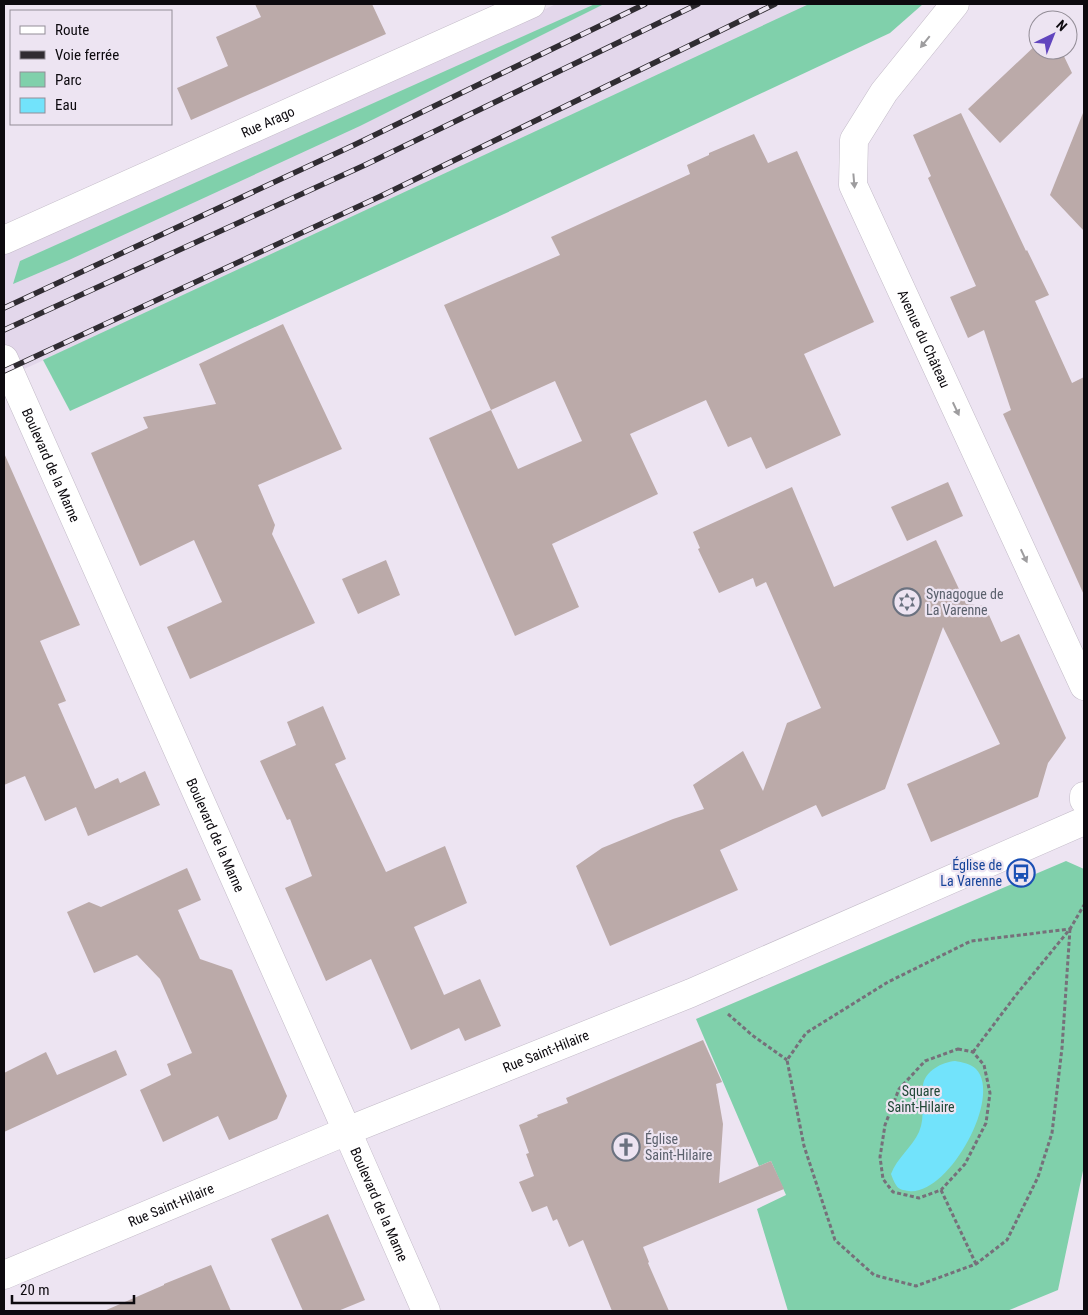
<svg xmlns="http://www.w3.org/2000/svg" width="1088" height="1315" viewBox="0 0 1088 1315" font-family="'Roboto Condensed',sans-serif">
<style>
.built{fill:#e3d7eb}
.green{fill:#80d0ab}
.water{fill:#72e3fb}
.building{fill:#bbaaa9;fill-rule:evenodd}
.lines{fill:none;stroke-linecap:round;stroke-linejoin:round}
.street-casing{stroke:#c2bac7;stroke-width:29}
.secondary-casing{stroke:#c2bac7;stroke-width:29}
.path{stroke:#76707a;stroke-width:3;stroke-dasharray:4 2.5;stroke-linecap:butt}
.street{stroke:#fff;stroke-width:28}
.secondary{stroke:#fff;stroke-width:28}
.rail-casing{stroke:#302c32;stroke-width:5.5}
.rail{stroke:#ede4f2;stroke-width:4;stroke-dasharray:11;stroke-linecap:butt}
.oneway{fill:#9e9d9f}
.labels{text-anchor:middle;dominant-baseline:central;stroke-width:4.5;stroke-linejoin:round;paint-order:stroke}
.street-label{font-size:14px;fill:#0d0a0f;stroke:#ede4f2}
.worship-label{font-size:14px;fill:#5b616d;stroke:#ede4f2;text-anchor:start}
.transit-label{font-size:14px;fill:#164399;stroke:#ede4f2;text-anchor:end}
.park-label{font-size:14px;fill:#204836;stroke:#ede4f2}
</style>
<rect width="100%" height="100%" fill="#ede4f2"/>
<polygon class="built" points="556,4 816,4 603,109 4,378 4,255 355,97"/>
<g class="green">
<polygon points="595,4 604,4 360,126 69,260 13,284 20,261"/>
<polygon points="809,4 923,4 890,33 504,214 70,411 43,360"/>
<polygon points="1066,861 1084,869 1084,1166 1058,1290 1007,1311 788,1311 757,1209 786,1195 771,1161 759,1166 696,1019"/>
</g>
<path class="water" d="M955,1061C962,1062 971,1064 976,1069C1003,1097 948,1196 909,1191C903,1190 899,1190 896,1185C894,1182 892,1177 891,1174C897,1158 912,1147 919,1132C926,1116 920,1101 923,1085C925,1071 942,1062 955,1061Z"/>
<g class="building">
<polygon points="255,4 372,4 386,34 191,120 177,88 228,66 216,37 261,17"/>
<polygon points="1038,43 1038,50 1061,50 1072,73 1000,143 968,109"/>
<polygon points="961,113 1026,251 1027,250 1049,295 1035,301 1072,383 1084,377 1084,595 1003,414 1011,410 984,330 968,338 950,297 976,286 928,178 931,176 913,135"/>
<polygon points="1083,113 1084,113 1084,231 1050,195"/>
<path d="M754,134L768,163L797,151L874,322L804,354L841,435L766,469L751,437L728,447L706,400L630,434L658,494L552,544L579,607L515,636L429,438L491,410L444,305L560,255L551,237L690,174L687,165L709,155V153ZM555,381L582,441L518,469L491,410Z"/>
<polygon points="283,324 342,449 258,485 275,525 272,534 315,623 190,679 167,627 222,602 194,540 140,566 91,453 148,428 143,417 216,404 199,364"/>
<polygon points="4,453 80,625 40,641 66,701 58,704 95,789 118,778 120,783 145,771 160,805 88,836 76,807 45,821 25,776 4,785"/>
<polygon points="948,482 963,516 907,541 891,507"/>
<polygon points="792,487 834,587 936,540 966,604 985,606 1001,642 1019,634 1066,738 1048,763 1038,797 931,842 907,784 1000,744 943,627 885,789 822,817 816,805 720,850 738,890 610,946 576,866 602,848 673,819 704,809 693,785 743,751 763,791 787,723 821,708 766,582 756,587 753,578 719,593 698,549 700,548 693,532"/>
<polygon points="386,560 400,595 358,614 342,579"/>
<polygon points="323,706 346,759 335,764 386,872 445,846 467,903 414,927 444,995 480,979 501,1026 465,1041 459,1028 411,1050 371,959 326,981 285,888 312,876 290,819 287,820 260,761 296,745 287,722"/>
<polygon points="187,868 201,900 178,910 200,959 232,970 287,1096 277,1119 229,1140 218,1116 163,1142 140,1090 171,1075 167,1064 192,1053 160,979 137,955 94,973 67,912 89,902 101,907"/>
<polygon points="703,1040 722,1082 716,1084 723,1124 719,1183 771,1161 784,1189 643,1247 649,1262 648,1263 669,1311 612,1311 583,1240 569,1247 557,1219 553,1221 547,1206 532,1212 519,1182 534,1176 526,1154 529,1153 519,1125 538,1117 537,1115 568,1103 566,1098"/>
<polygon points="116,1050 127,1075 4,1132 4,1073 46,1052 57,1075"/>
<polygon points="328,1214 365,1300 338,1311 303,1311 271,1239"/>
<polygon points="211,1265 231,1311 104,1311 164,1285 164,1284"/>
</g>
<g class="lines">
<g class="street-casing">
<g id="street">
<path id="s1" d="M955,4L884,92L854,140L853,185L1084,686"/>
<path id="s2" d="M4,240L531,4"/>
<path id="s3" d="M4,1275L347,1131L426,1311"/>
</g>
</g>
<g class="secondary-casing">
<g id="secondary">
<path id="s4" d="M4,359L347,1131L691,993L1084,821"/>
<polyline points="1084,796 1084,800"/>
</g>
</g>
<g class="path">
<polygon points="1070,929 1062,1048 1052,1133 1038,1177 1007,1240 976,1264 916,1286 874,1275 835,1240 804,1146 787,1060 806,1033 888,982 971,941"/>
<polyline points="728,1014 752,1035 787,1060"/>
<polygon points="958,1049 973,1052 984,1065 990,1093 986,1123 965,1164 941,1190 919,1198 893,1192 883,1179 880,1157 885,1125 899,1089 925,1061"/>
<polyline points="973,1052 1016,995 1070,929 1084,905"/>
<polyline points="941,1190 976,1264"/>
</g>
<use href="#street" class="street"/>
<use href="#secondary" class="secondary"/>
<g class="rail-casing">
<g id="rail">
<polyline points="4,308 354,145 645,4"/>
<polyline points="4,330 365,165 698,4"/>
<polyline points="4,371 381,196 775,4"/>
</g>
</g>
<use href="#rail" class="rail"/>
</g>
<defs><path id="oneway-solid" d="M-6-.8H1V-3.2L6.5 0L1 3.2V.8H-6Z" transform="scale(1.25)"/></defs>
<g class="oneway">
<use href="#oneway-solid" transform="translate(925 42) rotate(129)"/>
<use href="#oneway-solid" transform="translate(854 181) rotate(85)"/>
<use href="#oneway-solid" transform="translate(956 409) rotate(65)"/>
<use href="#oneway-solid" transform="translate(1024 556) rotate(65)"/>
</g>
<defs>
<g id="synagogue-ring" transform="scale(1.4375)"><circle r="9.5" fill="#ede4f2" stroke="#6b7280" stroke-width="1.5"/><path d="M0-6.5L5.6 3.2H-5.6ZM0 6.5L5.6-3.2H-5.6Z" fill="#6b7280"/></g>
<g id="bus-ring" transform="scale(1.4375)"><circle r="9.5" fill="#ede4f2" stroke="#1a4fb4" stroke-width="1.5"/><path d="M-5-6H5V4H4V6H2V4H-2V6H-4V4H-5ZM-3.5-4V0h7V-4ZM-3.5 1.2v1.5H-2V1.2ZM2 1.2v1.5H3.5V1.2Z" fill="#1a4fb4"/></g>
<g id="church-ring" transform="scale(1.4375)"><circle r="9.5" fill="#ede4f2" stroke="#6b7280" stroke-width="1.5"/><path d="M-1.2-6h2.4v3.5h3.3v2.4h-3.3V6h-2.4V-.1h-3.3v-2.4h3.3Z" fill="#6b7280"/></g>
</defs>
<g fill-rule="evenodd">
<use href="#synagogue-ring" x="907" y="602"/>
<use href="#bus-ring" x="1021" y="873"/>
<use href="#church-ring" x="626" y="1147"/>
</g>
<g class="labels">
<g class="street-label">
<text stroke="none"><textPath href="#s2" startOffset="289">Rue Arago</textPath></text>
<text stroke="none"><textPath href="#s1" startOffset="384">Avenue du Château</textPath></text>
<text stroke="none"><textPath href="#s4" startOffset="116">Boulevard de la Marne</textPath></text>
<text stroke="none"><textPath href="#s4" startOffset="521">Boulevard de la Marne</textPath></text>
<text stroke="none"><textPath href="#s4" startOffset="1059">Rue Saint-Hilaire</textPath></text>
<text stroke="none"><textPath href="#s3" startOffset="181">Rue Saint-Hilaire</textPath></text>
<text stroke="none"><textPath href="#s3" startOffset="452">Boulevard de la Marne</textPath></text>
</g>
<g class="worship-label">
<text x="926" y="594">Synagogue de<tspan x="926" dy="16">La Varenne</tspan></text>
<text x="645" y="1139">Église<tspan x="645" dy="16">Saint-Hilaire</tspan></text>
</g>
<g class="transit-label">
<text x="1002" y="865">Église de<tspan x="1002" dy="16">La Varenne</tspan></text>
</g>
<g class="park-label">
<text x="921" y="1091">Square<tspan x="921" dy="16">Saint-Hilaire</tspan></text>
</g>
</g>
<rect width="1088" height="1315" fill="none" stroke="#0d0a0f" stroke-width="10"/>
<rect x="10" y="10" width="162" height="115" fill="#ede4f2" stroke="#938d97"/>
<rect x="20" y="26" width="25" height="8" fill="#ffffff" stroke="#938d97"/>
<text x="55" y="35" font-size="15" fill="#0d0a0f">Route</text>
<rect x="20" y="51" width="25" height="8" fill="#302c32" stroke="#938d97"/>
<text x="55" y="60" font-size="15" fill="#0d0a0f">Voie ferrée</text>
<rect x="20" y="72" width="25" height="15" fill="#80d0ab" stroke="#938d97"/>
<text x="55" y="85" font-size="15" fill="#0d0a0f">Parc</text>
<rect x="20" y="98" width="25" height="15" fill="#72e3fb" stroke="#938d97"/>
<text x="55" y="110" font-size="15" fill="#0d0a0f">Eau</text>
<g transform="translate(1053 35) rotate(43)"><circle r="24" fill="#ede4f2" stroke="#938d97"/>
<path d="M0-4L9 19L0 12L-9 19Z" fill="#6145be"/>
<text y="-8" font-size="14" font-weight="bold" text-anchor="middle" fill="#0d0a0f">N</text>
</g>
<path d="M12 1295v8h122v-8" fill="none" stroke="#0d0a0f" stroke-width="2.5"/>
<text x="20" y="1295" font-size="15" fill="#0d0a0f" stroke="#ede4f2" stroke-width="4" paint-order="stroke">20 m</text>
</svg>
